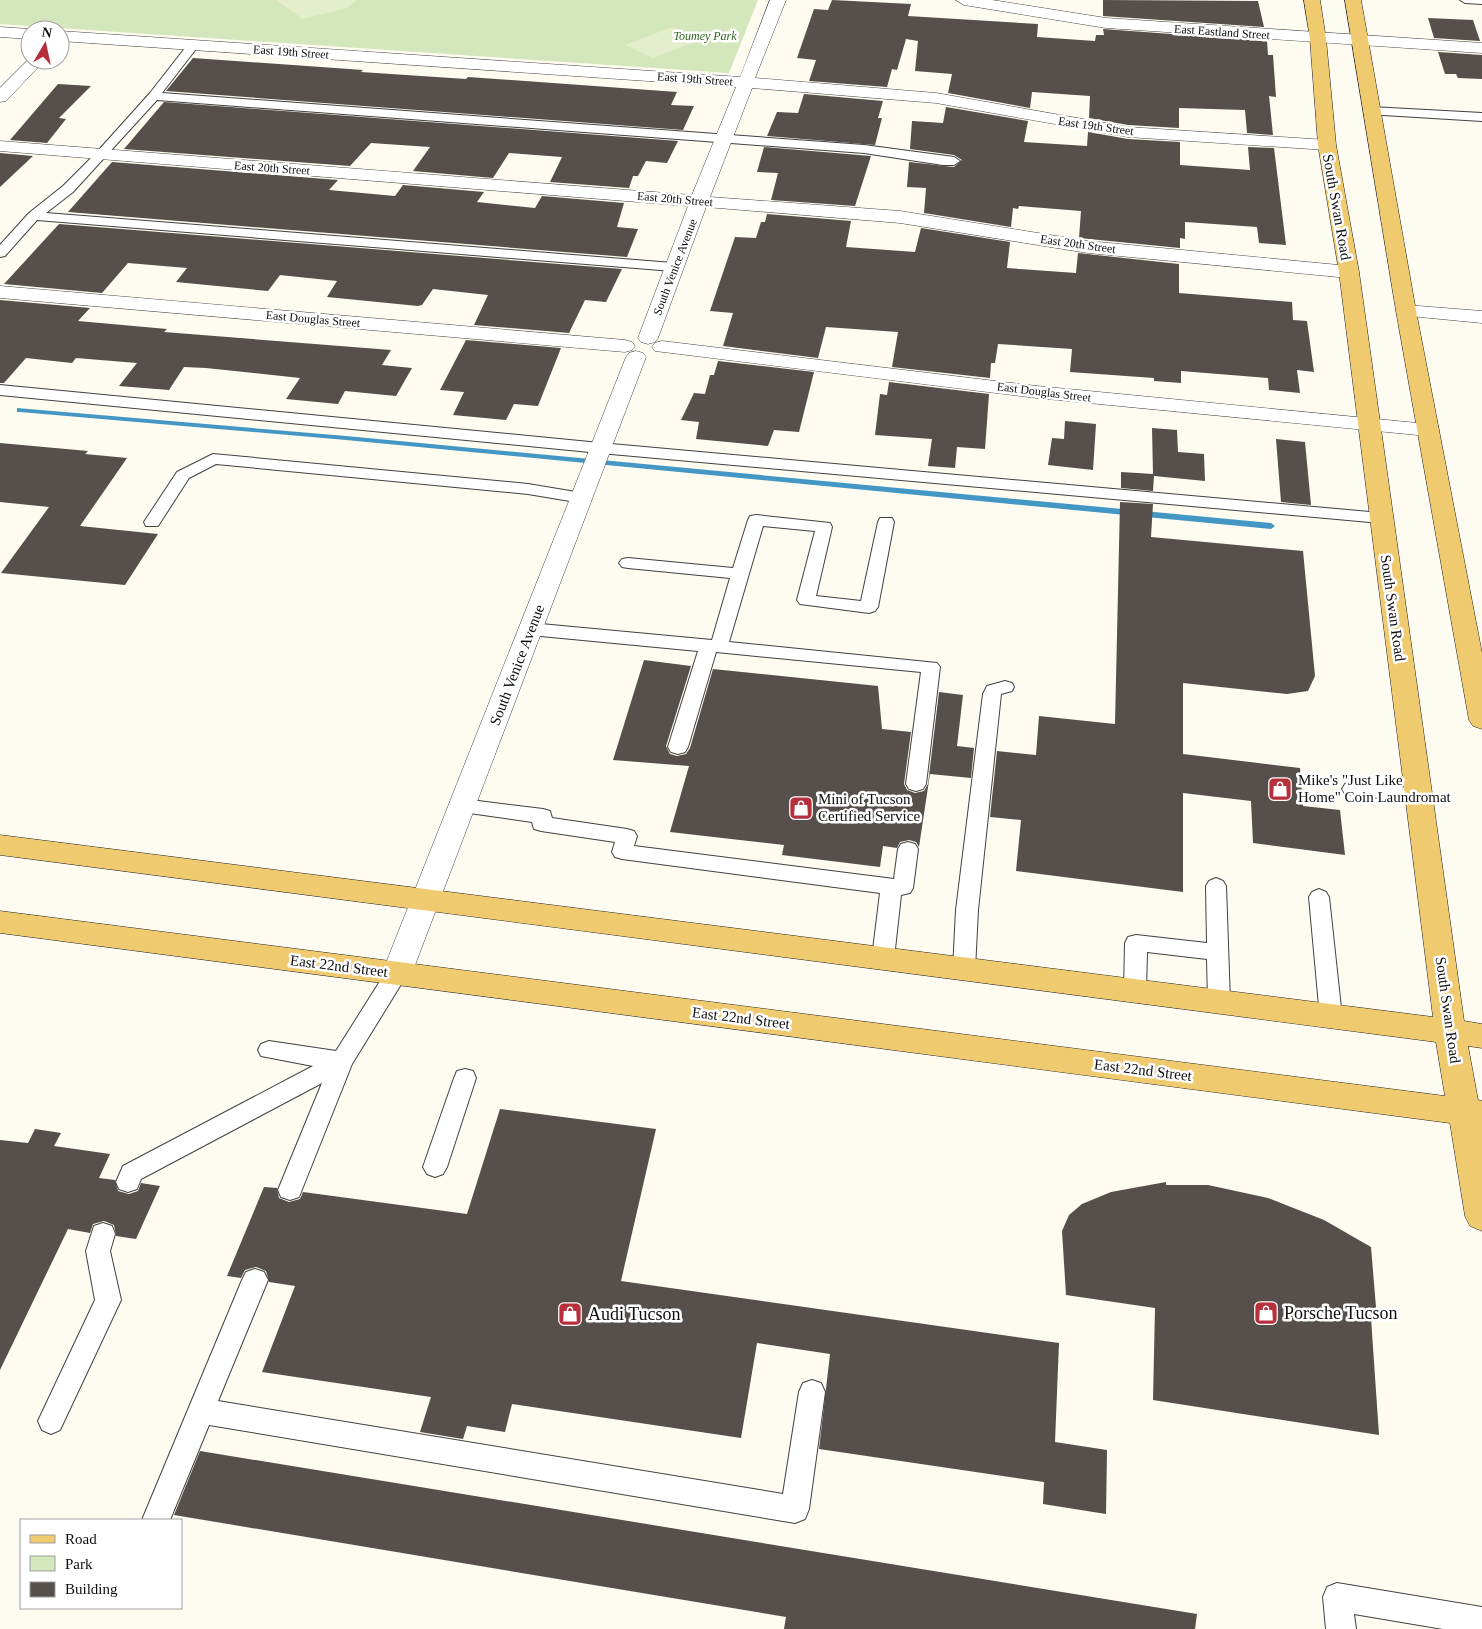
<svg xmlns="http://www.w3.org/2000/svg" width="1482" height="1629" viewBox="0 0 1482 1629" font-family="Georgia,serif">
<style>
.green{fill:#d4e6bc}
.pitch{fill:#e4eecd}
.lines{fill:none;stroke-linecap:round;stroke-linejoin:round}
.stream{fill:#4497c4;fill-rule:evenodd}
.building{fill:#564f4b}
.lane-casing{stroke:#414141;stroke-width:2}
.street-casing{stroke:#414141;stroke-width:1}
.primary-casing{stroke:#1f1f1f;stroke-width:1}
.lane{fill:#fff;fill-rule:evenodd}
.street{fill:#fff;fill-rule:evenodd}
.primary{fill:#efca6f;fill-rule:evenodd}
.labels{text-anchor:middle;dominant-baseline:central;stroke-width:5;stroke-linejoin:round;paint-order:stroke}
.far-street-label{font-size:12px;fill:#0e0e0e;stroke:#fff}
.far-park-label{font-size:12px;font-style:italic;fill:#336222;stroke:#fff}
.street-label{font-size:15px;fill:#0e0e0e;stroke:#fff}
.poi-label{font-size:15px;fill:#0e0e0e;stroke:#fff;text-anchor:start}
.near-poi-label{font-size:18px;fill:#0e0e0e;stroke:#fff;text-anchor:start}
</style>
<rect width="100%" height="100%" fill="#fefbf0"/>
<polygon class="green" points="0,0 758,0 729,73 0,24"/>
<g class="pitch">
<polygon points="276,0 357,0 347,8 303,19"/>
<polygon points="672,27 700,40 653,58 625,45"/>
</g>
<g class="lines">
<polygon class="stream" points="17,408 346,436 1271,523 1275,526 1271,529 346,440 20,412 17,412"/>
</g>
<g class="building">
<polygon points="832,0 911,4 908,16 1038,24 1037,37 1095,41 1096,35 1104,35 1103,29 1267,41 1268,55 1273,55 1276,97 1269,96 1273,135 1247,133 1245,110 1179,108 1179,128 1128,125 1089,118 1090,96 1032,92 1030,108 948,93 952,74 915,71 918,41 906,39 897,70 892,69 887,87 809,81 816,60 797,58 814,9 828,10"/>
<polygon points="1103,0 1258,1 1264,27 1103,16"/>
<polygon points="1428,18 1473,20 1480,41 1434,38"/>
<polygon points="1438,52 1482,55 1482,79 1458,78 1456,74 1445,74"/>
<polygon points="193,58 363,70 361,72 466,79 468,77 677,92 671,105 694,106 683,130 166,91"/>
<polygon points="58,84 91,86 59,118 66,119 47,143 10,140"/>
<polygon points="804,94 883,101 878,118 882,118 875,145 767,136 777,112 798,113"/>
<polygon points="164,102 678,141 667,163 646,161 638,176 633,176 629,188 550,182 562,157 509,153 493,178 413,171 430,147 371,143 350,166 124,149"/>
<polygon points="946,107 1028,121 1024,142 1087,146 1088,132 1128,139 1180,142 1180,165 1250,170 1248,147 1274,148 1286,245 1259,243 1257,227 1200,223 1185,222 1185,239 1180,238 1180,248 1079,238 1081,211 1019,206 1018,209 1013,208 1011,227 924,213 926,188 907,187 909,162 954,167 962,160 954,155 910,149 912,121 943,123"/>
<polygon points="764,147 871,156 855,206 771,200 778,173 757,172"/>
<polygon points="0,153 33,156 0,187"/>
<polygon points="112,162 338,180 329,190 395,196 403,185 484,192 477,202 535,208 542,196 624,203 617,227 638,229 627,257 68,212"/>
<polygon points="767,214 851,221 846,247 915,252 921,228 1010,242 1007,268 1076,273 1078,253 1179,264 1179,293 1292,302 1293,320 1307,321 1314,372 1297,370 1300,393 1269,390 1268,378 1181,371 1181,383 1154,381 1154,378 1070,372 1072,349 998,344 995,363 991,363 990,378 892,367 898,332 826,327 818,358 723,346 733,313 710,311 735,237 756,238 761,222 765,222"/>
<polygon points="59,224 622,269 606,302 585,300 569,333 474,325 488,295 433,289 422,305 418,306 327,297 337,281 280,275 268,291 176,282 187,268 128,263 102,293 4,284"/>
<polygon points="0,300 90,308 78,321 167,329 164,332 391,350 382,365 412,368 396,396 345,391 338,404 286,399 300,378 206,368 184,367 169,390 119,386 137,363 76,358 72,363 26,358 4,383 0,383"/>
<polygon points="466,340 561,348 538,406 514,404 506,420 453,415 464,392 440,390"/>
<polygon points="718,361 814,372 799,432 774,430 768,446 696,439 699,422 681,420 694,393 705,394 710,375 714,375"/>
<polygon points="889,382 989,394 985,449 957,447 955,468 928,466 932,439 875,435 880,394 887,395"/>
<polygon points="1065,421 1096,424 1093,470 1048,465 1052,438 1064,439"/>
<polygon points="1152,428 1177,430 1178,452 1204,454 1205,481 1154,476 1153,491 1121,488 1121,472 1153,474"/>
<polygon points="1276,439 1305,442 1311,505 1281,502"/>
<polygon points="0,443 88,451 85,454 127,458 80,526 158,534 125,585 1,573 49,507 0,502"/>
<polygon points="1120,502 1153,504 1151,537 1303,551 1315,676 1308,691 1287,694 1183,683 1183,754 1300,768 1303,806 1340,810 1345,855 1253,843 1251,801 1183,793 1183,892 1016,871 1021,820 990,817 997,751 1036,755 1039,716 1115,724"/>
<polygon points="644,660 691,666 666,746 670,754 677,756 686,754 690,748 713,669 878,686 882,729 911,732 904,784 907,790 915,793 924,791 928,784 939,692 963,695 957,746 974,748 971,778 930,774 919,847 916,842 909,840 900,842 897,848 883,846 880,867 782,855 784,845 670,832 689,766 613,760"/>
<polygon points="500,1109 656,1129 621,1281 1059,1343 1055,1442 1107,1450 1106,1514 1043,1504 1044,1482 819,1449 830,1354 757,1343 741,1438 512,1404 505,1432 467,1426 463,1439 420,1432 431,1397 262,1372 295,1286 269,1282 266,1271 256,1267 245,1270 241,1278 227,1276 264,1187 277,1188 279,1198 289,1202 300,1199 303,1192 467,1214"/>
<polygon points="35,1129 61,1133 54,1146 110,1154 99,1178 115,1180 118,1191 129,1194 138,1191 141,1183 160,1186 136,1239 116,1236 114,1225 104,1221 93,1224 90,1233 68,1229 0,1370 0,1140 28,1143"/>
<polygon points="1166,1182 1166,1185 1208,1185 1268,1198 1324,1220 1371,1247 1377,1319 1371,1318 1379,1435 1153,1400 1155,1308 1066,1295 1062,1231 1069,1215 1082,1204 1111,1192"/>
<polygon points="200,1451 1197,1614 1195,1629 784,1629 786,1617 174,1515"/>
</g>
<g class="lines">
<g class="lane-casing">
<g id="lane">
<polygon points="1460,0 1482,0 1482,4 1465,3"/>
<polygon points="193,42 199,45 162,93 864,145 954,157 960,161 954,165 943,165 864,153 157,100 73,192 46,213 673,263 680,267 673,271 37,220 5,256 0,257 0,245 29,213 63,186 97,152 150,93 189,43"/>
<polygon points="1371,107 1482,113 1482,121 1367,114 1365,111"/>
<polygon points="0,385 600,443 1381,513 1387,514 1389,518 1387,522 1381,523 600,453 0,395"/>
<polygon points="213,454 528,484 582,493 588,495 590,498 588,501 582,503 528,494 216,464 189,478 158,526 146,526 144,522 177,472"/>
<polygon points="756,515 830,523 832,527 816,596 861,601 878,522 880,518 892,518 894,522 878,607 875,611 869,613 800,604 797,600 815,531 763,526 729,642 937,663 940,667 926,784 923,789 916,791 909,789 906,784 921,672 716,652 688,747 685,752 678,754 671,752 668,747 698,651 530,635 524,633 521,629 524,625 530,623 712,640 730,578 628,568 622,567 619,563 622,559 628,558 733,568 748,520 750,516"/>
<polygon points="1005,681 1012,683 1014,687 1012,691 1001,694 978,910 975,969 972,975 964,977 956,975 953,969 956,910 983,694 987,686"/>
<polygon points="1352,782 1419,789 1426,791 1429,796 1426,801 1419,803 1345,794 1342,789 1345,784"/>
<polygon points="462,799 543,809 550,811 552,818 627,829 634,831 637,836 634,846 894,879 898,849 901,844 908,842 915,844 918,849 913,888 910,893 901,895 894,958 891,964 883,966 875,964 872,958 880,893 622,859 615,857 612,852 615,842 541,831 534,829 532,822 455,811 452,806 455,801"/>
<polygon points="1216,878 1223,881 1226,886 1230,1002 1227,1008 1219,1011 1211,1008 1208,1002 1207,959 1147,952 1146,991 1143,997 1135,1000 1127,997 1124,991 1125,943 1128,937 1136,935 1207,943 1206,886 1209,881"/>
<polygon points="1319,889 1326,892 1329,897 1342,1017 1339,1023 1331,1026 1323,1023 1320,1017 1309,897 1312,892"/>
<polygon points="397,965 405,967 408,973 352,1064 299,1197 290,1200 281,1197 278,1190 322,1083 141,1179 137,1189 128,1192 119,1189 116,1182 123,1166 313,1066 261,1056 258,1050 261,1044 269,1041 336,1051 389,967"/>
<polygon points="465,1069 473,1071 476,1078 447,1167 443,1174 435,1177 427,1174 423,1167 454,1078 457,1071"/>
<polygon points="103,1223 112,1226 115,1234 110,1251 121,1300 60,1430 51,1434 42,1430 38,1421 95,1300 86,1251 94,1226"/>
<polygon points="255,1269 264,1272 268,1280 218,1401 783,1494 799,1392 803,1383 812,1380 821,1383 825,1392 809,1509 805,1519 795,1523 209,1425 170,1520 142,1520 242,1280 246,1272"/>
<polygon points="1337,1583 1482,1607 1482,1629 1443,1629 1354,1614 1356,1629 1326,1629 1323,1597 1327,1587"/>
</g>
</g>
<g class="street-casing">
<g id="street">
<polygon points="770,0 786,0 755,78 936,93 1128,127 1327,140 1333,141 1336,145 1333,149 1327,150 1128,137 936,103 752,88 710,197 900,211 1088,241 1349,266 1356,268 1359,272 1356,276 1349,278 1088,253 900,223 706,207 658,338 655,342 648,344 641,342 638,338 688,206 0,151 0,141 692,195 736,87 60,41 60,31 740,77"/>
<polygon points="956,0 992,0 1106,18 1482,43 1482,53 1106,28 964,5"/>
<polygon points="0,27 30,29 33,30 30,30 30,39 0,37"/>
<polygon points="30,58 30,60 45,60 6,101 0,102 0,88"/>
<polygon points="0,286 625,340 632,342 635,346 632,350 625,352 0,298"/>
<polygon points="1406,305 1482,311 1482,323 1399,315 1396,311 1399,307"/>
<polygon points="662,341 1037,386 1428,424 1436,425 1439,430 1436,435 1428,436 1037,398 655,351 652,347 655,343"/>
<polygon points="636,351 643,353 646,357 412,973 408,981 397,985 386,981 382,973 626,357 629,353"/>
</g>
</g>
<g class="primary-casing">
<g id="primary">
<polygon points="1304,0 1320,0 1326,39 1336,145 1359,272 1464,1021 1482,1024 1482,1048 1468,1046 1478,1100 1482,1101 1482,1231 1470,1226 1465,1216 1450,1123 0,933 0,911 1445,1096 1436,1042 0,855 0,835 1433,1017 1339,272 1318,145 1310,39"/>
<polygon points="1345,0 1361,0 1416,311 1482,653 1482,729 1473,726 1469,720 1396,311"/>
</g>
</g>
<use href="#lane" class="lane"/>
<use href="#street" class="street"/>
<use href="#primary" class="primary"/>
</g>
<defs>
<g id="shop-square" transform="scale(1.25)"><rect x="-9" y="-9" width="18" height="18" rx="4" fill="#b52f3c" stroke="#fff"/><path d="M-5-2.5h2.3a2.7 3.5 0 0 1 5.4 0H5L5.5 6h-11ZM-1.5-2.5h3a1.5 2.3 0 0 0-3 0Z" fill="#fff"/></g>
</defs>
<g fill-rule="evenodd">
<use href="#shop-square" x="1280" y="789"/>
<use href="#shop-square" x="801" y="808"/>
<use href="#shop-square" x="1266" y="1313"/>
<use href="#shop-square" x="570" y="1314"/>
</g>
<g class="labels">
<g class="far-street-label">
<text transform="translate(1222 32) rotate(4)">East Eastland Street</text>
<text transform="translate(291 52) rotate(4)">East 19th Street</text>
<text transform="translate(695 79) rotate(4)">East 19th Street</text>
<text transform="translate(1096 126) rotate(8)">East 19th Street</text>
<text transform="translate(272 168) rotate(4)">East 20th Street</text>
<text transform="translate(675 199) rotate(5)">East 20th Street</text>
<text transform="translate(1078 244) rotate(8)">East 20th Street</text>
<text transform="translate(675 267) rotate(-69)">South Venice Avenue</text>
<text transform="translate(313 319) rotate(5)">East Douglas Street</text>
<text transform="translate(1044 392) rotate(7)">East Douglas Street</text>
</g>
<g class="far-park-label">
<text x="705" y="36">Toumey Park</text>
</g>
<g class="street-label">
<text transform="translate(1337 207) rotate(80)">South Swan Road</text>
<text transform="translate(1393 608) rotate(82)">South Swan Road</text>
<text transform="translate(517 665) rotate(-69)">South Venice Avenue</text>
<text transform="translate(339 966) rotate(7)">East 22nd Street</text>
<text transform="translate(1448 1010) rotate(82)">South Swan Road</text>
<text transform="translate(741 1018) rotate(7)">East 22nd Street</text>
<text transform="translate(1143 1070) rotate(7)">East 22nd Street</text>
</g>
<g class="poi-label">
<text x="1298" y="780">Mike's "Just Like<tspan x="1298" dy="17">Home" Coin Laundromat</tspan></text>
<text x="818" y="799">Mini of Tucson<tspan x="818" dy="17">Certified Service</tspan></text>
</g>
<g class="near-poi-label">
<text x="1284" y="1313">Porsche Tucson</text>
<text x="588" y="1314">Audi Tucson</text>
</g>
</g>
<rect x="20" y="1519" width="162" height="90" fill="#ffffff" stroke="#9f9f9f"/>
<rect x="30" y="1535" width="25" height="8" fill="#efca6f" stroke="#9f9f9f"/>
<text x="65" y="1544" font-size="15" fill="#0e0e0e">Road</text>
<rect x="30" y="1556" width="25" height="15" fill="#d4e6bc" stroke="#9f9f9f"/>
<text x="65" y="1569" font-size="15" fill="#0e0e0e">Park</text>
<rect x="30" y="1582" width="25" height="15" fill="#564f4b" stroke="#9f9f9f"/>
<text x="65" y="1594" font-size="15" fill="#0e0e0e">Building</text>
<g transform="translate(45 45) rotate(9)"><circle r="24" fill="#ffffff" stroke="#9f9f9f"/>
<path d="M0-4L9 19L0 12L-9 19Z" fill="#b52f3c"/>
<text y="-8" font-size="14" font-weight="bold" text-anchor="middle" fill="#0e0e0e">N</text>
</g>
</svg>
